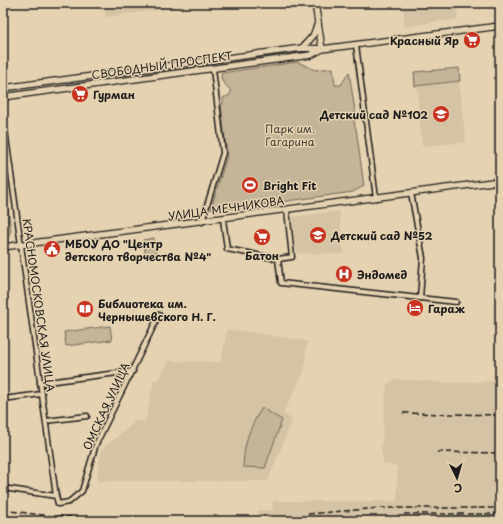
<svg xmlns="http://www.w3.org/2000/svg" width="503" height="524" viewBox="0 0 503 524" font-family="'Playpen Sans',sans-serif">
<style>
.built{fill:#d4c3a4}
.green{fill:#c4b498;stroke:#70685a}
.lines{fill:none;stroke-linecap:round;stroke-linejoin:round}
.street-casing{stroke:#1c1c1c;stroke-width:7}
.secondary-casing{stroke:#1c1c1c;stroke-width:8}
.street{stroke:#e5d2b0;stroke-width:4}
.secondary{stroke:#e5d2b0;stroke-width:5.5}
.rail{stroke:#1c1c1c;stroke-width:1.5;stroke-dasharray:6 3;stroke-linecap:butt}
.labels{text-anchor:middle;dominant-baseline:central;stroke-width:3;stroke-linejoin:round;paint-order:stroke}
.poi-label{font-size:11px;font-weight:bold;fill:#1c1c1c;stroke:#e5d2b0;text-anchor:start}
.street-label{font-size:11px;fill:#1c1c1c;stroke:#e5d2b0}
.park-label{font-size:11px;fill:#46423b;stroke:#e5d2b0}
</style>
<rect width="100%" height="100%" fill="#e5d2b0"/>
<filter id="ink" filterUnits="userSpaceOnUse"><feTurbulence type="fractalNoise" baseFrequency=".025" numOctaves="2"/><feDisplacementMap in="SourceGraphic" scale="8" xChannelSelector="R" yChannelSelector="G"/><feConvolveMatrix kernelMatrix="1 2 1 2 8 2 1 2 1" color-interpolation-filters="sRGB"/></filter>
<g filter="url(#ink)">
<g class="built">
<polygon points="104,3 175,3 175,8 106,17"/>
<polygon points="402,3 456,3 458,20 446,21 444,20 405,27"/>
<polygon points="459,82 466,142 422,146 417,86"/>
<polygon points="339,211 344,254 296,253 292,217"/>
<polygon points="227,329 307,341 304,372 283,413 292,420 268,481 97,481 101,450 130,426 135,420 145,422 154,379 157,381 169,361 221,362"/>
<polygon points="395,379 452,383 500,381 500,521 257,521 258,510 272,510 273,501 397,501 397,466 384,464 381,451 387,385"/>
</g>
<g class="green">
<polygon points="298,62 315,70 333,68 335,85 341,85 349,72 356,117 354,119 355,127 356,128 364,186 353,192 214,211 211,208 227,156 221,104 223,104 223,98 230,95 231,91 222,81 221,73"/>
<polygon points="459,68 460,81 415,86 414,72"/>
<polygon points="6,193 11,231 7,239 3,239 3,194"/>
<polygon points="154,238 156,257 146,258 143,240"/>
<polygon points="110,326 112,340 66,346 64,332"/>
<path d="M262,408L282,420L265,468L243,467C244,443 249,428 262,408Z"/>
</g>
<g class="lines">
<g class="street-casing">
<g id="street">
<polyline points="356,45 376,198"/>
<polyline points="3,116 56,496"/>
<polyline points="411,193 423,258 420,298"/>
<polyline points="223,219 227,249 278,259 281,283 456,302"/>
<polyline points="202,222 223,153 213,69"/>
<polyline points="278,259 292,257 287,210"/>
<polyline points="40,383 133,371"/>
<polyline points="3,399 42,394"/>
<polyline points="46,421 87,416"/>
<polyline points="3,488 56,496 58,504 69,502 82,491 96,444 159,315"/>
</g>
</g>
<g class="secondary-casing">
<g id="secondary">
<polyline points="315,3 322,49"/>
<polyline points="302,48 313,36 318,23"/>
<polyline points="3,88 302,48 322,49 500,26"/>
<polyline points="3,97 311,55 322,49"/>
<polyline points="3,247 500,181"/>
</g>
</g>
<use href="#street" class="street"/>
<use href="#secondary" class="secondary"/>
<g class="rail">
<polyline points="403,413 500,415"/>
<polyline points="437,452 500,453"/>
<polyline points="3,510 50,516 94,518 500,521"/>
<polyline points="308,514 381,508 500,508"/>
<polyline points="404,514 500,514"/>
<polyline points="3,520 10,521"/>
</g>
</g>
</g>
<defs>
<g id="supermarket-disc" transform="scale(0.9)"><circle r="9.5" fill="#c8321e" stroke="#e5d2b0"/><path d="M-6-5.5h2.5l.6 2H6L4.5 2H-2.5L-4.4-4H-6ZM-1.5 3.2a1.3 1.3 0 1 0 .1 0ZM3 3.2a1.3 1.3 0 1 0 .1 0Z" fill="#fff"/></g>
<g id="school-disc" transform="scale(0.9)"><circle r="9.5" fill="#c8321e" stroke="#e5d2b0"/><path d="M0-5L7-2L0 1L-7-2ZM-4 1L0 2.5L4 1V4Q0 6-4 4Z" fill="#fff"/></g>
<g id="stadium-disc" transform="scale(0.9)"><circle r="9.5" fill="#c8321e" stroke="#e5d2b0"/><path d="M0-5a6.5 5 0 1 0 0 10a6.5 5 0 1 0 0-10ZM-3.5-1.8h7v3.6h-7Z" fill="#fff"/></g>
<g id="civic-disc" transform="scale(0.9)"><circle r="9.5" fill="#c8321e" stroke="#e5d2b0"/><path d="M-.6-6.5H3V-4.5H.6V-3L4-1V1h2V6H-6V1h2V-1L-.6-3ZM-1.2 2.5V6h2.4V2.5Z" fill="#fff"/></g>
<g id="hospital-disc" transform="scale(0.9)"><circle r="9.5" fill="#c8321e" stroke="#e5d2b0"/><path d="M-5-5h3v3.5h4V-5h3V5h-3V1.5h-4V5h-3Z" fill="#fff"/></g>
<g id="hotel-disc" transform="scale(0.9)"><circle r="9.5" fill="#c8321e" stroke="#e5d2b0"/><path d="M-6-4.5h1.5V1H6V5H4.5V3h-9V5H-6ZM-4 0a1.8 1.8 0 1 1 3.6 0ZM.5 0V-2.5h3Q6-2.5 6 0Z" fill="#fff"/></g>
<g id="library-disc" transform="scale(0.9)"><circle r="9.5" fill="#c8321e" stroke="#e5d2b0"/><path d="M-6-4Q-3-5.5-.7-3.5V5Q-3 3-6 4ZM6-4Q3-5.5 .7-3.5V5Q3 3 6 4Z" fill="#fff"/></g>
</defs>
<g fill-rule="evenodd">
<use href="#supermarket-disc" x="472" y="40"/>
<use href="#supermarket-disc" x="80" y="94"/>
<use href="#school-disc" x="441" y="114"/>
<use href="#stadium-disc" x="250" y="185"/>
<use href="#school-disc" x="318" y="235"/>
<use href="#supermarket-disc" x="262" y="237"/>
<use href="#civic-disc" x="52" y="249"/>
<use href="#hospital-disc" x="344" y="274"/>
<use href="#hotel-disc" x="415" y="308"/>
<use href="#library-disc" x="85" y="309"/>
</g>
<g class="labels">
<g class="poi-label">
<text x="459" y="40" text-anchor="end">Красный Яр</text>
<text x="93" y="94">Гурман</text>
<text x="428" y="114" text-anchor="end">Детский сад №102</text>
<text x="263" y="185">Bright Fit</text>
<text x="331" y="235">Детский сад №52</text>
<text x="65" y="243">МБОУ ДО "Центр<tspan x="65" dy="13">детского творчества №4"</tspan></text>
<text x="262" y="255" text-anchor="middle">Батон</text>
<text x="357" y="274">Эндомед</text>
<text x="98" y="303">Библиотека им.<tspan x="98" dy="13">Чернышевского Н. Г.</tspan></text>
<text x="428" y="308">Гараж</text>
</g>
<g class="street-label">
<text transform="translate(162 65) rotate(-8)">СВОБОДНЫЙ ПРОСПЕКТ</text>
<text transform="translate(226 208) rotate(-8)">УЛИЦА МЕЧНИКОВА</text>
<text transform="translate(39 305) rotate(82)">КРАСНОМОСКОВСКАЯ УЛИЦА</text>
<text transform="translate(106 406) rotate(-65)">ОМСКАЯ УЛИЦА</text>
</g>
<g class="park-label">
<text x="290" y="128">Парк им.<tspan x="290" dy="13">Гагарина</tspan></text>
</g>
</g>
<rect width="503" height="524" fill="none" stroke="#e5d2b0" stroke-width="16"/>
<rect x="8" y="8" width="487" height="508" fill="none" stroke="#1c1c1c" stroke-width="1.5" filter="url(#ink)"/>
<g transform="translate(457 478) rotate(175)" stroke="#e5d2b0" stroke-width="3" paint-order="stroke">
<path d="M0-3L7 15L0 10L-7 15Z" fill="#1c1c1c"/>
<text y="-6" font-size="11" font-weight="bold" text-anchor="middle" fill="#1c1c1c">С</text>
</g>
</svg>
